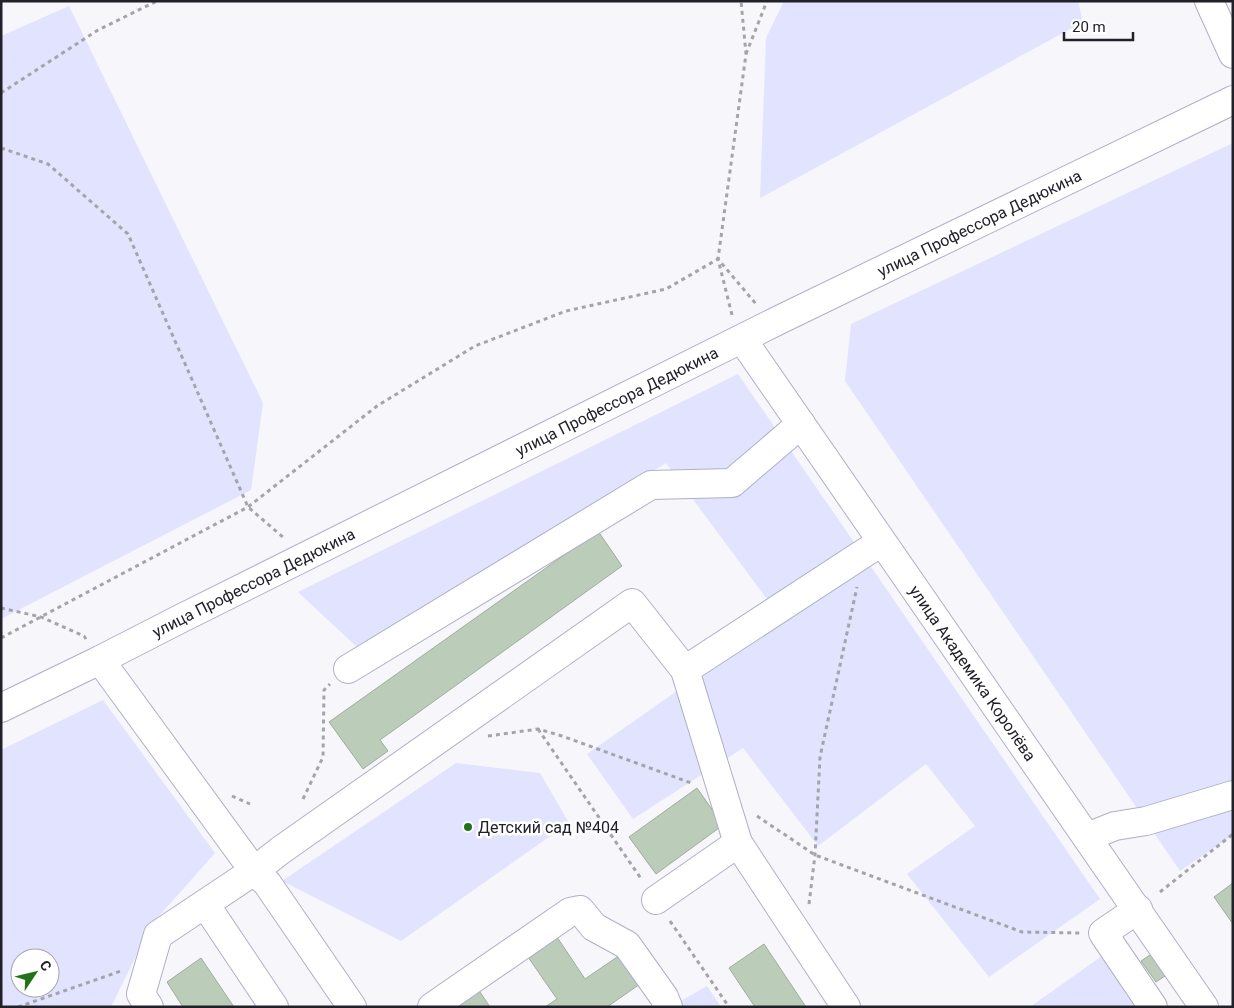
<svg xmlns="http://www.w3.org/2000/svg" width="1234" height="1008" viewBox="0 0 1234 1008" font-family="Roboto,sans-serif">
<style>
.green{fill:#e2e3ff;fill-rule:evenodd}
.building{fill:#bbccb8;stroke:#9eae9c}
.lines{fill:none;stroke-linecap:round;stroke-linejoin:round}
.minor-casing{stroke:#afb0c7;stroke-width:30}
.path{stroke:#a4a4aa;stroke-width:3;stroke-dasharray:4 4;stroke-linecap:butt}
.minor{stroke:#fff;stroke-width:28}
.poi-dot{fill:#22721a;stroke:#fff;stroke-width:2}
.labels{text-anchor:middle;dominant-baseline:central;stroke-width:5;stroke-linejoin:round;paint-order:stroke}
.street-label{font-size:16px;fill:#21212a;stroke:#fff}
.poi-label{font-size:16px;fill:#21212a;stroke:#fff;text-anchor:start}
</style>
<rect width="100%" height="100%" fill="#f6f6fb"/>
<g class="green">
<polygon points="784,1 1078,1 1083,22 760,198 766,38"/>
<polygon points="69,6 263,403 251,490 1,619 1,36"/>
<polygon points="1233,143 1233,835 1180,871 845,381 851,324"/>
<polygon points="738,374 1100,899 989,977 907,874 975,826 926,764 818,846 743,748 633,819 587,754 781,618 666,463 361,651 298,592"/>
<path d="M103,700L215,853L151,925L111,1007H1V750ZM20,958H50V988H20Z"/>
<polygon points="456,763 540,773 569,823 401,941 282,881"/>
<polygon points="1116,946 1155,1007 1030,1007"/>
<polygon points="707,986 721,1007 670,1007"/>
</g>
<g class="building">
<polygon points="598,531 622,566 380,740 388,751 363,769 329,722"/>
<polygon points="697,788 723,825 656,874 629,837"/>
<polygon points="1233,883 1233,924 1214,897"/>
<polygon points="557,937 585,979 620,955 640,984 607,1007 545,1007 557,999 528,957"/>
<polygon points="764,944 806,1007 755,1007 729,968"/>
<polygon points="1153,953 1168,974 1156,982 1141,961"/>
<polygon points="201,958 234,1007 183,1007 167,982"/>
<polygon points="478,989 490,1007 452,1007"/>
</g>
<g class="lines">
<g class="minor-casing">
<g id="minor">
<polyline points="1209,1 1233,54"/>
<path id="s1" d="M742,339L1204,1007"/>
<polyline points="100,660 254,871 267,883 352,1007"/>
<polyline points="348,669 651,485 732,483 801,424"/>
<polyline points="685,670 738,843"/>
<path id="s2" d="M1,708L100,660L178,620L779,320L1233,100"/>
<polyline points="1087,837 1115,826 1146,821 1233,795"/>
<polyline points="656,900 738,843 846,1007"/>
<polyline points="205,904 274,1007"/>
<polyline points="1138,909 1103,933 1153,1007"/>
<polyline points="149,1007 141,994 158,935 254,871 281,850 632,603 685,670 881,542"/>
<polyline points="432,1007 570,912 580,910 594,927 627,945 664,997 668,1007"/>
</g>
</g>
<g class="path">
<polyline points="746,54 767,1"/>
<polyline points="1,93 98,30 157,1"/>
<polyline points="1,148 48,164 128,234 248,507 284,538"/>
<polyline points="732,315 718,259 746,54 741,1"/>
<polyline points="1,608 41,617 84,636 86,639"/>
<polyline points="1,638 248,507 377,406 475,346 566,311 666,289 718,259 756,304"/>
<polyline points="538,729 642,880"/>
<polyline points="488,736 538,729 562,736 694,784"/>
<polyline points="232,796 250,804"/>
<polyline points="303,799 323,757 324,690 330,684"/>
<polyline points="757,816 815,855 1022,932 1080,933"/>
<polyline points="1160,892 1233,834"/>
<polyline points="809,904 815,855 820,757 857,587"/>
<polyline points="670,921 729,1007"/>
<polyline points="18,1007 121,971"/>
</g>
<use href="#minor" class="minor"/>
</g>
<circle class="poi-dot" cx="468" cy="827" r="5"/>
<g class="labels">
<g class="street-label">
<text stroke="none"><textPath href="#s2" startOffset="1092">улица Профессора Дедюкина</textPath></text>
<text stroke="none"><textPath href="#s2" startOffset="688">улица Профессора Дедюкина</textPath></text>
<text stroke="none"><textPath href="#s2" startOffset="282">улица Профессора Дедюкина</textPath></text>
<text stroke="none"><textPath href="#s1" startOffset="406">улица Академика Королёва</textPath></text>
</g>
<g class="poi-label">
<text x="478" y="827">Детский сад №404</text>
</g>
</g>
<rect width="1234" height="1008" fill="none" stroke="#21212a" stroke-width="5"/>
<g transform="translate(35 973) rotate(55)"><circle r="24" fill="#ffffff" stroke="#a6a6aa"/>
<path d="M0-4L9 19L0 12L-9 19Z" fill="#22721a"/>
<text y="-8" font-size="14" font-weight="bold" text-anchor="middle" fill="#21212a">С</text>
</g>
<path d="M1064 32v8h69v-8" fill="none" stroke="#21212a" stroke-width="2.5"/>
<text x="1072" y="32" font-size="15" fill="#21212a" stroke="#ffffff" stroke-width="4" paint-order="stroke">20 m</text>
</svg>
